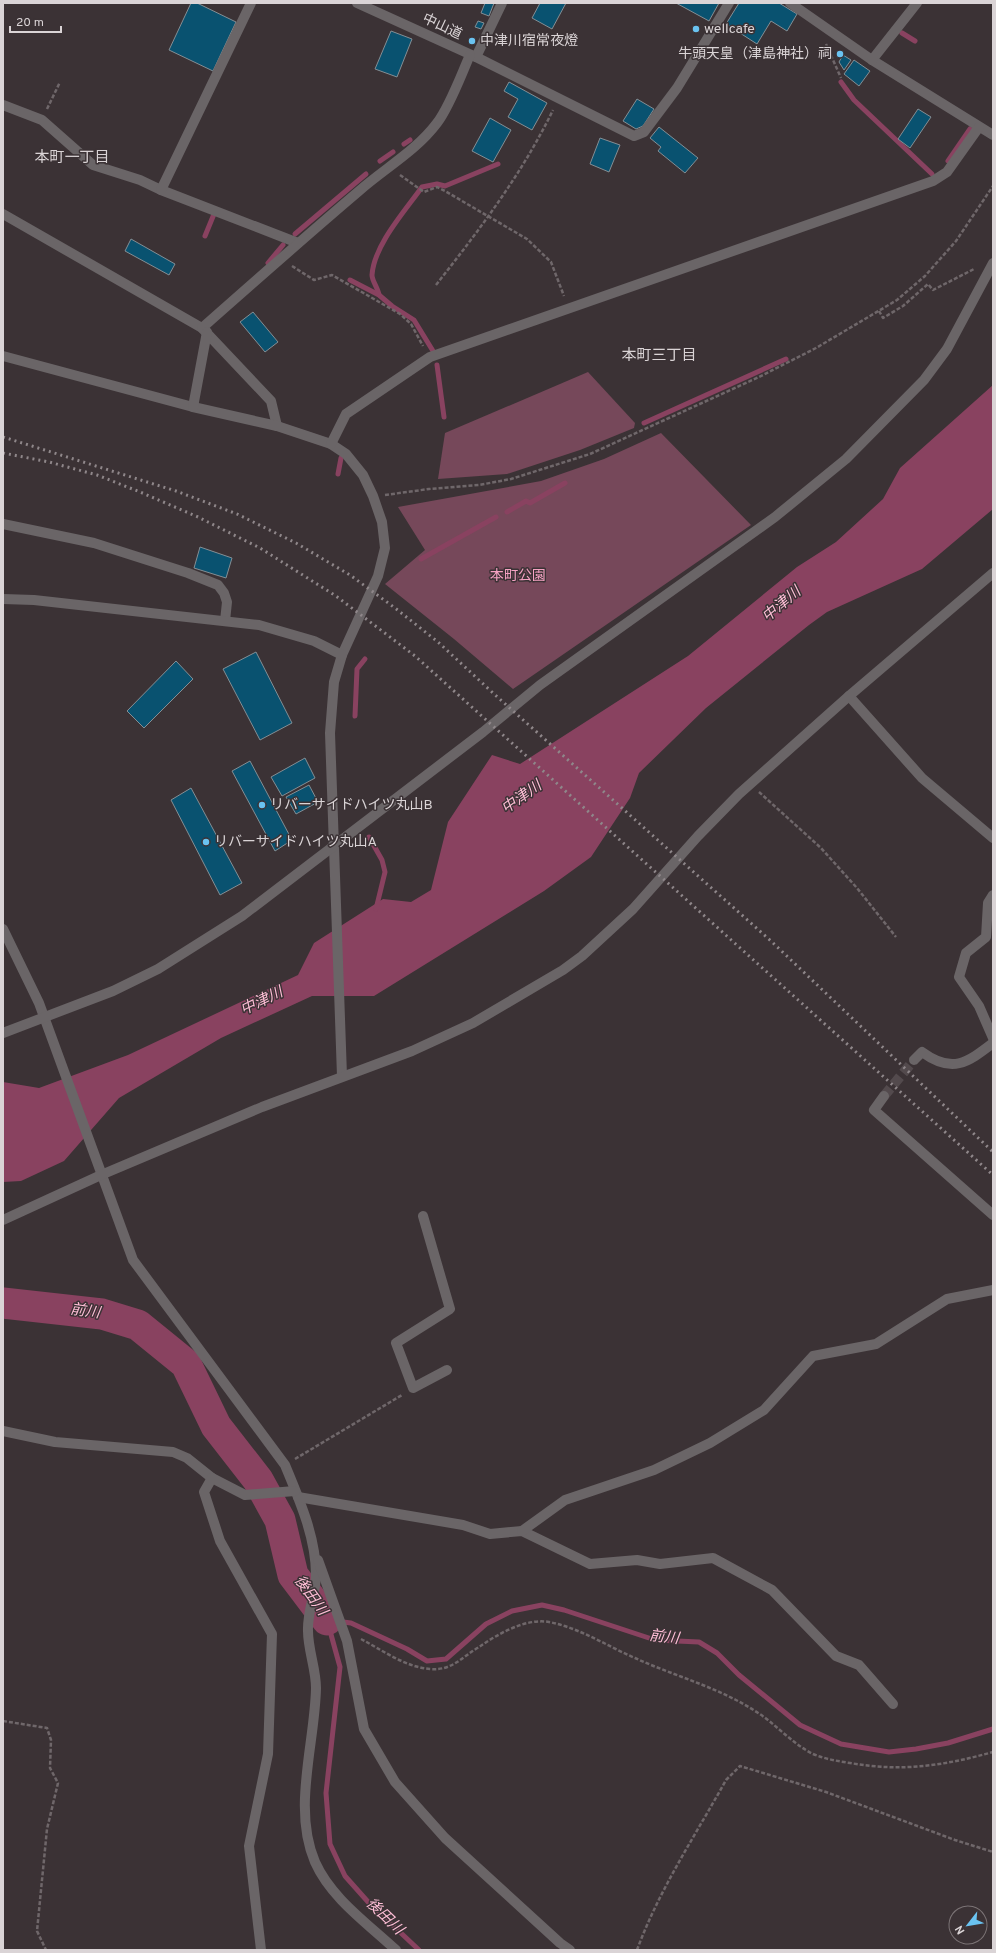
<svg xmlns="http://www.w3.org/2000/svg" width="996" height="1953" viewBox="0 0 996 1953" font-family="Overpass,'Noto Sans JP',sans-serif">
<style>
.green{fill:#76485a}
.water{fill:#894260}
.lines{fill:none;stroke-linecap:round;stroke-linejoin:round}
.stream{stroke:#894260;stroke-width:5}
.river{stroke:#894260;stroke-width:31}
.building{fill:#095270;stroke:#848e94}
.minor-tunnel{stroke:#534a4d;stroke-width:10;stroke-dasharray:10 5;stroke-linecap:butt}
.path{stroke:#6f676a;stroke-width:2.5;stroke-dasharray:4 2;stroke-linecap:butt}
.minor{stroke:#6a6567;stroke-width:10}
.rail{stroke:#8f878a;stroke-width:3;stroke-dasharray:2 4;stroke-linecap:butt}
.poi-dot{fill:#6ac3f1;stroke:#3b3235;stroke-width:1.5}
.labels{text-anchor:middle;dominant-baseline:central;stroke-width:3;stroke-linejoin:round;paint-order:stroke}
.street-label{font-size:14px;fill:#dad4d6;stroke:#3b3235}
.poi-label{font-size:14px;fill:#dad4d6;stroke:#3b3235;text-anchor:start}
.park-label{font-size:14px;fill:#f5a2c3;stroke:#3b3235}
.neighbourhood-label{font-size:15px;fill:#dad4d6;stroke:#3b3235}
.water-label{font-size:15px;font-style:italic;fill:#febed6;stroke:#3b3235}
</style>
<rect width="100%" height="100%" fill="#3b3235"/>
<g class="green">
<polygon points="588,372 635,423 634,428 580,450 507,474 438,479 445,433"/>
<polygon points="661,433 751,525 513,689 454,639 385,584 425,550 398,507 541,481 604,459"/>
</g>
<polygon class="water" points="993,385 993,509 922,569 827,612 809,625 706,708 639,773 630,798 591,857 544,891 374,996 312,996 221,1038 119,1098 64,1161 21,1181 3,1182 3,1082 39,1088 128,1055 298,975 314,943 383,899 411,902 431,890 448,822 492,755 520,764 688,656 797,567 836,542 883,499 900,468"/>
<g class="lines">
<g class="stream">
<polyline points="902,33 915,41"/>
<polyline points="841,82 854,100 932,174"/>
<polyline points="404,144 410,140"/>
<polyline points="380,161 393,152"/>
<polyline points="948,161 970,129"/>
<polyline points="295,234 366,174"/>
<polyline points="205,236 214,214"/>
<polyline points="268,263 283,245"/>
<polyline points="350,280 379,295 392,306 414,320 433,351"/>
<path d="M379,295C378,288 372,281 372,275C374,245 405,211 422,187L437,184L445,186L498,164"/>
<polyline points="437,365 444,417"/>
<polyline points="644,423 786,359"/>
<polyline points="338,474 341,458"/>
<polyline points="507,512 526,501 530,503 565,483"/>
<polyline points="421,559 496,517"/>
<polyline points="355,716 357,669 365,659"/>
<polyline points="369,837 382,860 385,872 376,909"/>
<polyline points="419,1950 369,1903 345,1876 330,1844 326,1793 340,1667 327,1620 351,1623 407,1649 427,1661 446,1659 486,1624 512,1611 542,1605 564,1610 655,1640 699,1642 717,1653 739,1675 800,1725 841,1744 889,1752 916,1749 948,1743 993,1729"/>
</g>
<polyline class="river" points="3,1303 102,1314 138,1325 186,1364 216,1426 258,1480 280,1520 293,1575 327,1620"/>
</g>
<g class="building">
<polygon points="191,3 197,3 236,22 213,71 169,50"/>
<polygon points="485,3 494,3 489,16 481,13"/>
<polygon points="540,3 566,3 552,29 532,18"/>
<polygon points="676,3 719,3 709,21"/>
<polygon points="739,3 779,3 797,14 787,31 771,21 757,44 726,24"/>
<polygon points="478,21 484,23 481,29 475,27"/>
<polygon points="391,31 412,39 397,77 375,69"/>
<polygon points="843,55 851,60 844,70 839,62"/>
<polygon points="854,60 870,71 859,86 844,74"/>
<polygon points="509,82 547,103 532,130 508,117 518,99 504,91"/>
<polygon points="637,99 654,109 643,126 636,129 623,121"/>
<polygon points="918,109 931,117 910,148 898,139"/>
<polygon points="490,118 511,130 493,162 472,151"/>
<polygon points="659,127 698,158 685,173 658,151 661,147 650,138"/>
<polygon points="600,138 620,145 609,172 590,164"/>
<polygon points="131,239 175,264 169,275 125,251"/>
<polygon points="253,312 278,342 265,352 240,322"/>
<polygon points="200,547 232,558 226,578 194,568"/>
<polygon points="256,652 292,723 260,740 223,669"/>
<polygon points="176,661 193,679 144,728 127,711"/>
<polygon points="305,758 315,778 282,796 271,777"/>
<polygon points="250,761 292,840 275,851 232,771"/>
<polygon points="309,785 318,802 296,814 286,797"/>
<polygon points="191,788 242,883 220,895 171,800"/>
</g>
<g class="lines">
<polyline class="minor-tunnel" points="884,1096 914,1060"/>
<g class="path">
<polyline points="826,44 841,78"/>
<polyline points="47,109 60,82"/>
<polyline points="400,175 424,192 437,187 445,191 527,239 551,262 564,296"/>
<polyline points="292,266 314,280 332,275 400,314 411,324 423,346"/>
<path d="M436,285C480,229 522,174 553,110"/>
<polyline points="879,311 883,318 903,306 928,284 933,290 974,269"/>
<polyline points="385,495 429,489 479,485 511,479 590,454 759,377 816,348 897,300 925,276 956,241 993,186"/>
<polyline points="759,792 821,848 857,888 896,937"/>
<polyline points="295,1459 402,1395"/>
<path d="M361,1639C382,1650 405,1667 430,1669C452,1671 462,1657 479,1647C498,1634 525,1618 549,1622C580,1628 607,1646 635,1658C674,1676 718,1687 755,1711C775,1723 791,1743 813,1754C825,1759 837,1761 850,1763C901,1772 943,1766 993,1752"/>
<polyline points="3,1721 47,1728 51,1740 50,1768 58,1783 47,1829 37,1931 46,1950"/>
<path d="M637,1950C659,1890 695,1836 726,1780L740,1766L826,1792L955,1840L993,1852"/>
</g>
<g class="minor">
<polyline points="357,3 476,57 634,136 644,132 677,88 729,3"/>
<polyline points="790,3 872,60 993,135"/>
<polyline points="476,57 502,3"/>
<polyline points="872,60 917,3"/>
<polyline points="3,105 42,120 93,165 140,180 161,190 298,243"/>
<polyline points="161,190 251,3"/>
<polyline points="3,214 202,328 271,401 277,426"/>
<path d="M202,328C254,282 306,236 359,191C385,168 416,151 437,123C450,106 461,75 470,55"/>
<polyline points="3,356 193,407 277,426 331,444 346,454 363,475 373,496 382,522 385,548 378,576 342,655 334,682 330,733 342,1076"/>
<polyline points="193,407 207,332"/>
<polyline points="331,444 346,414 430,357 933,181 947,172 979,127"/>
<polyline points="3,524 94,543 188,573 218,585 224,593 227,602 225,621"/>
<polyline points="3,599 34,600 259,625 314,641 342,655"/>
<polyline points="849,696 922,778 993,838"/>
<polyline points="993,895 988,903 986,937 966,953 959,977 979,1006 993,1038"/>
<path d="M3,929L39,1003L133,1260L285,1465C299,1499 316,1537 316,1575C316,1593 307,1612 308,1631C308,1650 316,1669 316,1688C315,1743 292,1809 315,1862C331,1898 367,1923 396,1950"/>
<polyline points="3,1033 113,991 158,969 242,916 483,732 540,685 775,517 846,459 924,380 947,349 993,263"/>
<path d="M914,1060L922,1052C952,1074 967,1063 993,1043"/>
<polyline points="884,1096 874,1110 993,1215"/>
<polyline points="423,1216 450,1309 396,1343 413,1388 447,1370"/>
<polyline points="3,1220 101,1175 262,1107 412,1051 473,1023 563,970 582,956 633,909 698,836 739,794 849,696 993,573"/>
<polyline points="3,1431 55,1442 173,1452 187,1458 212,1478"/>
<polyline points="298,1497 463,1525 490,1534 522,1531 590,1564 637,1560 660,1564 713,1558 772,1590 836,1656 859,1665 893,1704"/>
<polyline points="522,1531 565,1500 654,1470 710,1443 764,1410 813,1356 876,1344 947,1299 993,1290"/>
<polyline points="318,1560 347,1641 364,1729 395,1782 445,1838 560,1943 570,1950"/>
<polyline points="261,1950 249,1846 268,1754 272,1634 220,1541 204,1492 212,1478 245,1495 295,1491"/>
</g>
<g class="rail">
<polyline points="3,437 176,491 237,514 296,543 350,575 395,608 438,642 493,693 771,941 993,1152"/>
<polyline points="3,453 49,462 97,475 140,492 198,517 260,548 336,596 415,656 993,1175"/>
</g>
</g>
<g class="poi-dot">
<circle cx="696" cy="29" r="4"/>
<circle cx="472" cy="41" r="4"/>
<circle cx="840" cy="54" r="4"/>
<circle cx="262" cy="805" r="4"/>
<circle cx="206" cy="842" r="4"/>
</g>
<g class="labels">
<g class="street-label">
<text transform="translate(442 27) rotate(25)">中山道</text>
</g>
<g class="poi-label">
<text x="704" y="29">wellcafe</text>
<text x="480" y="41">中津川宿常夜燈</text>
<text x="832" y="54" text-anchor="end">牛頭天皇（津島神社）祠</text>
<text x="270" y="805">リバーサイドハイツ丸山B</text>
<text x="214" y="842">リバーサイドハイツ丸山A</text>
</g>
<g class="park-label">
<text x="518" y="576">本町公園</text>
</g>
<g class="neighbourhood-label">
<text x="72" y="158">本町一丁目</text>
<text x="659" y="356">本町三丁目</text>
</g>
<g class="water-label">
<text transform="translate(782 605) rotate(-40)">中津川</text>
<text transform="translate(522 798) rotate(-36)">中津川</text>
<text transform="translate(262 1002) rotate(-26)">中津川</text>
<text transform="translate(85 1312) rotate(8)">前川</text>
<text transform="translate(310 1596) rotate(54)">後田川</text>
<text transform="translate(664 1638) rotate(7)">前川</text>
<text transform="translate(384 1917) rotate(44)">後田川</text>
</g>
</g>
<rect width="996" height="1953" fill="none" stroke="#dad4d6" stroke-width="8"/>
<g transform="translate(968 1925) rotate(239)"><circle r="19" fill="#3b3235" stroke="#7b7375"/>
<path d="M0-3L7 15L0 10L-7 15Z" fill="#6ac3f1"/>
<text y="-6" font-size="11" font-weight="bold" text-anchor="middle" fill="#dad4d6">N</text>
</g>
<path d="M10 26v6h51v-6" fill="none" stroke="#dad4d6" stroke-width="2"/>
<text x="16" y="26" font-size="12" fill="#dad4d6" stroke="#3b3235" stroke-width="3" paint-order="stroke">20 m</text>
</svg>
